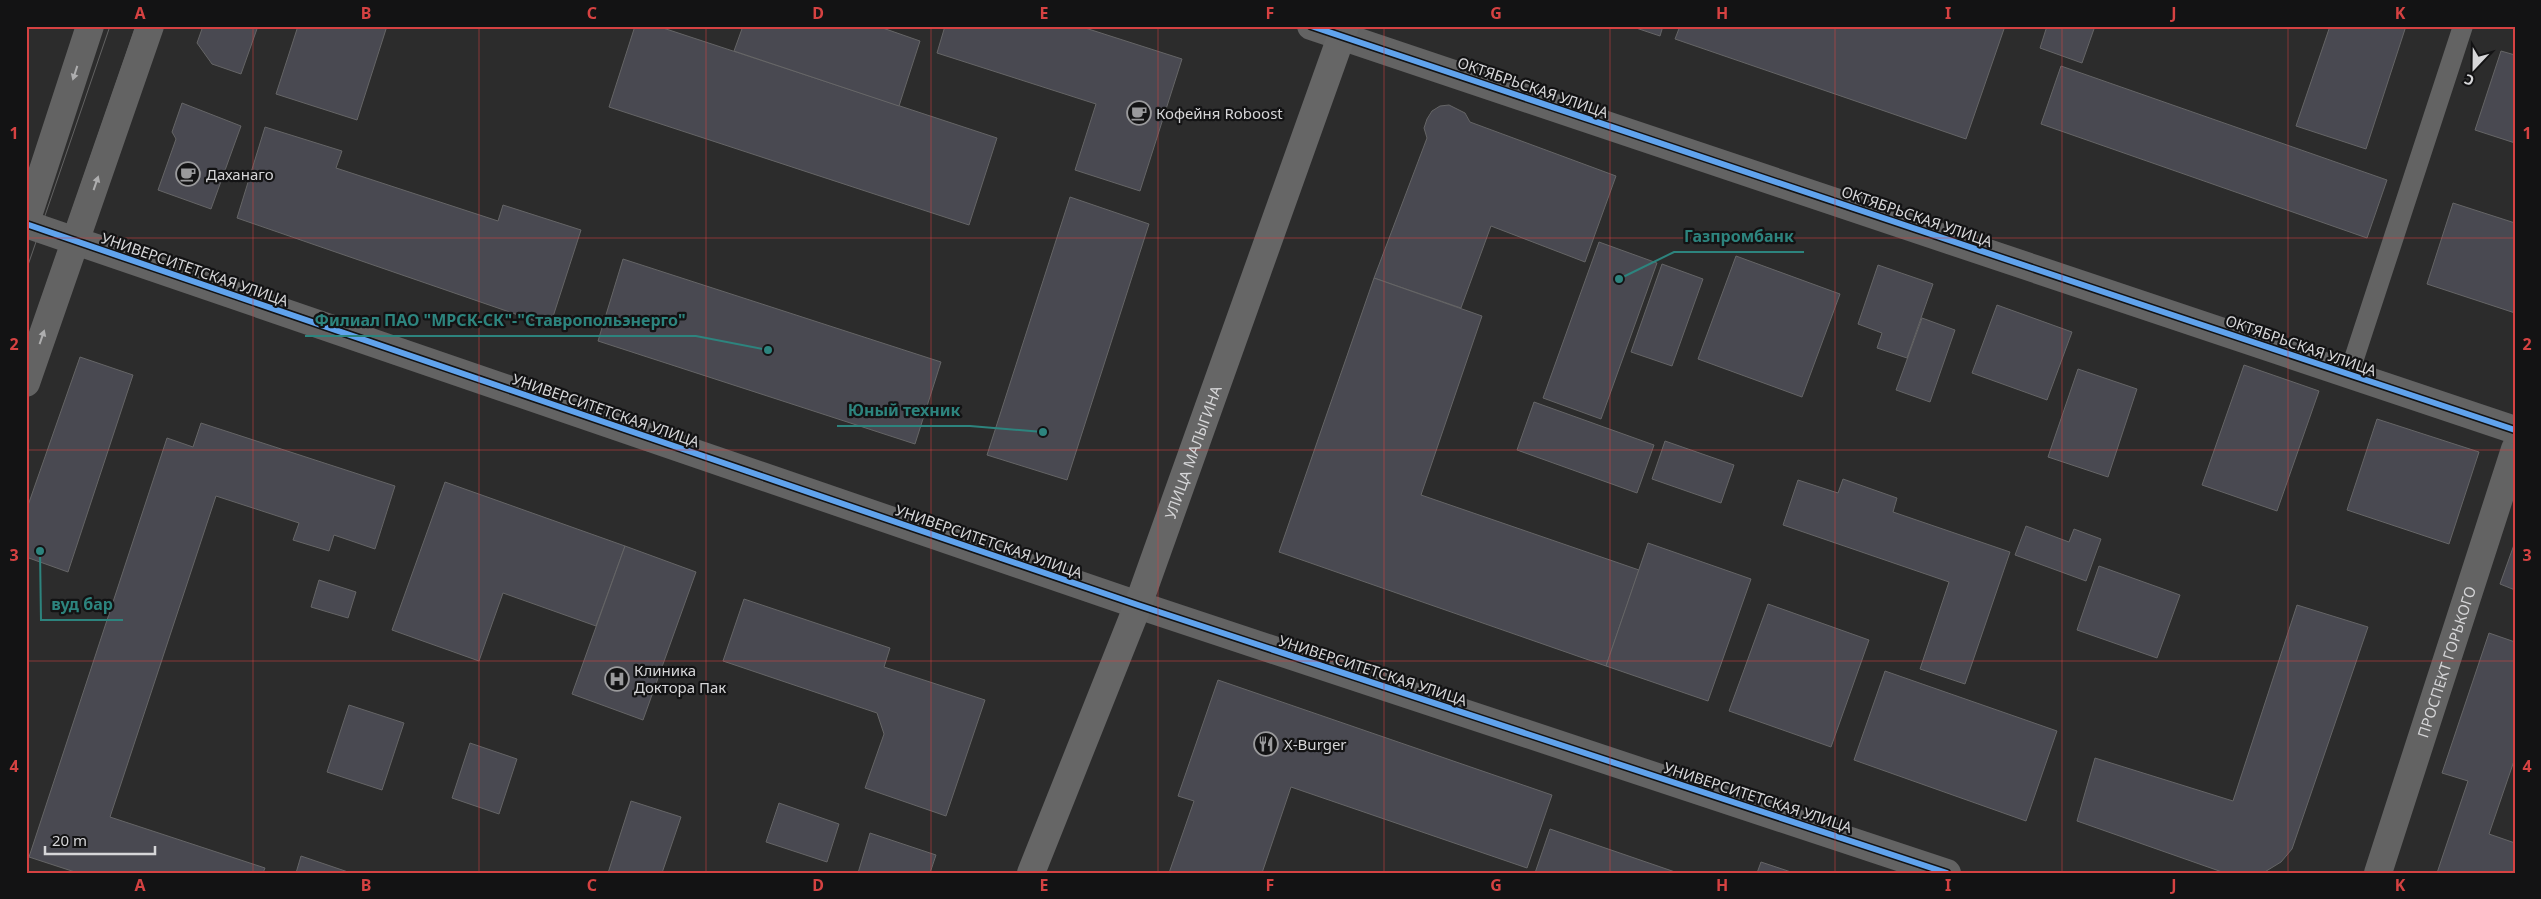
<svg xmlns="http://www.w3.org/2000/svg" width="2541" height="899" viewBox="0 0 2541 899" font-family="'Noto Sans',sans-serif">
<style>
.building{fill:#494951;stroke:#656566}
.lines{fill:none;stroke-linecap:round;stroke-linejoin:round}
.service{stroke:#636363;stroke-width:20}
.minor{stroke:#636363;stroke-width:28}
.tertiary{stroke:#636363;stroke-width:28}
.secondary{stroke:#666;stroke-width:28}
.tram{stroke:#636363;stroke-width:1}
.cycleway-casing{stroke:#131314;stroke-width:9}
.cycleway{stroke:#60a3ed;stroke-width:6}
.oneway{fill:#aeaeaf}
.grid{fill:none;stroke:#d64242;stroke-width:1;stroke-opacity:0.55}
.labels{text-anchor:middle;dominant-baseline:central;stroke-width:4.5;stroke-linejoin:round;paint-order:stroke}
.street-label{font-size:15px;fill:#d6d6d8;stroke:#131314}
.poi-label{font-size:15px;fill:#d6d6d8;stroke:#131314;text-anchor:start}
.leader{fill:none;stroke:#2d847e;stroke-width:2}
.callout-dot{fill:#2d847e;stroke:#131314;stroke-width:2}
.callout-label{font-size:16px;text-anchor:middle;font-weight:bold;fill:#2d847e;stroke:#131314;stroke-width:4.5;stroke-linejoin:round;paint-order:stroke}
.neatline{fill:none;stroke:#d64242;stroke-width:2}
.grid-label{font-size:16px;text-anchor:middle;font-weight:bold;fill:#d64242}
</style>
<rect width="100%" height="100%" fill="#2c2c2c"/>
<g class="building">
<polygon points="203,26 258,26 241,74 212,64 197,43"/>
<polygon points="298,26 387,26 357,120 276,94"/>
<polygon points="635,26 657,26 997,138 969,225 609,107"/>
<polygon points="743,26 877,26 920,41 899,106 734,51"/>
<polygon points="945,26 1079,26 1182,59 1140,191 1075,170 1096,104 937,53"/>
<polygon points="1630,26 1663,26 1660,36"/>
<polygon points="1680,26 2005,26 1966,139 1675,39"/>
<polygon points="2047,26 2095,26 2082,63 2040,48"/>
<polygon points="2330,26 2406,26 2366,149 2296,126"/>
<polygon points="2501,51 2515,55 2515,143 2475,130"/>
<polygon points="2061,66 2387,180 2367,238 2041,124"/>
<polygon points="182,103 241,126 211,209 158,190 176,139 172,132"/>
<polygon points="1449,105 1465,113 1470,122 1616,176 1585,262 1491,226 1461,308 1374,278 1427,138 1424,128 1427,119 1432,111 1440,106"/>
<polygon points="265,127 342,151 336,168 498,221 503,205 581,230 550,326 237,218"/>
<polygon points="1070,197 1149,224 1067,480 987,455"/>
<polygon points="2453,203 2515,223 2515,313 2427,284"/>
<polygon points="1599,242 1657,263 1601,419 1543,398"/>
<polygon points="1736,256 1840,294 1802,397 1698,359"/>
<polygon points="623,259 941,362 915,444 598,341"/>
<polygon points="1662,264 1703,279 1672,366 1631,352"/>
<polygon points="1878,265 1933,284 1907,358 1877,348 1882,333 1858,324"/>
<polygon points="1374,278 1482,316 1421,495 1639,570 1606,666 1279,552"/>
<polygon points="1997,305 2072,332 2047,400 1972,373"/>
<polygon points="1922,318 1955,330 1930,402 1896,390"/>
<polygon points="80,357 133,375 68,572 26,557 26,511"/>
<polygon points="2244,365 2319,391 2277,511 2202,485"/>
<polygon points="2078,369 2137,389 2108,477 2048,457"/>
<polygon points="1534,402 1654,445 1637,493 1517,450"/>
<polygon points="2377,419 2479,452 2449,544 2347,510"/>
<polygon points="201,423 395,486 375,549 334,535 329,551 293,540 299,523 216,496 110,817 265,868 263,873 78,873 29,857 167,438 193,447"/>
<polygon points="1665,441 1734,465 1721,503 1652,479"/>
<polygon points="1843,479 1897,498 1893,512 2010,552 1965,684 1920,669 1949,582 1783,525 1798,480 1838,493"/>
<polygon points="445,482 625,546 596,626 503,593 479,661 392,630"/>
<polygon points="2026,526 2069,542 2074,529 2101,539 2086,581 2015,555"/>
<polygon points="2515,542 2515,590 2500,584"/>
<polygon points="1648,543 1751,579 1708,701 1606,666"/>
<polygon points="625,546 696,572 643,720 572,694"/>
<polygon points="2099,566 2180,595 2157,658 2077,630"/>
<polygon points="319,580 356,592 348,618 311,607"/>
<polygon points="744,599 890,648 884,667 985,700 946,816 865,788 884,734 877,713 723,661"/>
<polygon points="1768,604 1869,640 1831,747 1729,711"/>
<polygon points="2297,605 2368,627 2292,849 2281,862 2263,873 2225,873 2077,821 2095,758 2233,801"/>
<polygon points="2489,633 2515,642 2515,758 2489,834 2515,843 2515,873 2437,873 2468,781 2442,773"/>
<polygon points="1885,671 2057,731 2026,821 1854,760"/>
<polygon points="1218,680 1552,795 1527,868 1291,787 1262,873 1169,873 1194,801 1178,796"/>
<polygon points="349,705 404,723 382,790 327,772"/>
<polygon points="470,743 517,759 499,814 452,798"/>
<polygon points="631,801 681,817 662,873 608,873"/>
<polygon points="779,803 839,824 827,862 766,842"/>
<polygon points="1550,829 1678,873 1535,873"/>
<polygon points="870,833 936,855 930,873 858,873"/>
<polygon points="301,856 351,873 296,873"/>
<polygon points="1761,862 1794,873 1757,873"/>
</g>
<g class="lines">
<polyline class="service" points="2349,374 2463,26"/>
<g class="minor">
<polyline points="26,224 1138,605 1947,873"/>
<path id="s1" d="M2378,873L2515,449"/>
</g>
<g class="tertiary">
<polyline points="1311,26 2515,430"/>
<polyline points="26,222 90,26"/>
<polyline points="26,383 150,26"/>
</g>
<path class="secondary" id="s2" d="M1031,873L1138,605L1345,26"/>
<g class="tram">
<polyline points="26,271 110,26"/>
<polyline points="26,344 136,26"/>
</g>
<g class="cycleway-casing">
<g id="cycleway">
<polyline points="1311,26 2515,430"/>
<polyline points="26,224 1138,605 1947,873"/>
</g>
</g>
<use href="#cycleway" class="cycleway"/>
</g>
<defs><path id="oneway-solid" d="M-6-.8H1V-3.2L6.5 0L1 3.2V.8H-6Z" transform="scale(1.25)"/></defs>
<g class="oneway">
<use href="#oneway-solid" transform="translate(75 73) rotate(108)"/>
<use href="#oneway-solid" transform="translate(96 183) rotate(-71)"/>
<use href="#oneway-solid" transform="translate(42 337) rotate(-71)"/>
</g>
<path class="grid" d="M253,26V873M479,26V873M706,26V873M931,26V873M1158,26V873M1384,26V873M1610,26V873M1835,26V873M2062,26V873M2288,26V873M26,238H2515M26,450H2515M26,661H2515"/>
<defs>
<g id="cafe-ring" transform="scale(1.25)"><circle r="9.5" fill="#131314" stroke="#9a9a9c" stroke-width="1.5"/><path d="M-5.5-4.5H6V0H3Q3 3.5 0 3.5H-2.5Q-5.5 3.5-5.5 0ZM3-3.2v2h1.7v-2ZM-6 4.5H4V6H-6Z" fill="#9a9a9c"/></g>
<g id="hospital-ring" transform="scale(1.25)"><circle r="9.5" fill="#131314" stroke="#9a9a9c" stroke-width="1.5"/><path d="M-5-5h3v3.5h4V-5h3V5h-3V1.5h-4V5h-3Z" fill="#9a9a9c"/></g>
<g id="restaurant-ring" transform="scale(1.25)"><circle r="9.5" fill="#131314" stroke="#9a9a9c" stroke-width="1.5"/><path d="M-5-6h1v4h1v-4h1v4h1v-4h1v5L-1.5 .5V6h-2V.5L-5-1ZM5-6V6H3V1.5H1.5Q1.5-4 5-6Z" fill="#9a9a9c"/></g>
</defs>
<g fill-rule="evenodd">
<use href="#cafe-ring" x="1139" y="113"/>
<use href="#cafe-ring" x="188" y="174"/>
<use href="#hospital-ring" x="617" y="679"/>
<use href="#restaurant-ring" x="1266" y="744"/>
</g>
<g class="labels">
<g class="street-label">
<text transform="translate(1533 87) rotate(19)">ОКТЯБРЬСКАЯ УЛИЦА</text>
<text transform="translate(1917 216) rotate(19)">ОКТЯБРЬСКАЯ УЛИЦА</text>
<text transform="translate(195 269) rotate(19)">УНИВЕРСИТЕТСКАЯ УЛИЦА</text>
<text transform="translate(2301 345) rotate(19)">ОКТЯБРЬСКАЯ УЛИЦА</text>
<text transform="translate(606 410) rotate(19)">УНИВЕРСИТЕТСКАЯ УЛИЦА</text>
<text stroke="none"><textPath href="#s2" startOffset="451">УЛИЦА МАЛЫГИНА</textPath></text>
<text transform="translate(989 541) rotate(19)">УНИВЕРСИТЕТСКАЯ УЛИЦА</text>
<text stroke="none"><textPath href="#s1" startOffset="222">ПРОСПЕКТ ГОРЬКОГО</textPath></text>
<text transform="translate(1373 670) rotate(18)">УНИВЕРСИТЕТСКАЯ УЛИЦА</text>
<text transform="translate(1758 797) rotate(18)">УНИВЕРСИТЕТСКАЯ УЛИЦА</text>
</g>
<g class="poi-label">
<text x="1156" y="113">Кофейня Roboost</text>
<text x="206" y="174">Даханаго</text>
<text x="634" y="670">Клиника<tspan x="634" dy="17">Доктора Пак</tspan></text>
<text x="1284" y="744">X-Burger</text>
</g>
</g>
<path class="leader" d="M1619 279L1674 252H1804M768 350L696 336H305M1043 432L970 426H837M40 551L41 620H123"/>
<g class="callout-dot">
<circle cx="1619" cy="279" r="5"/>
<circle cx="768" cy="350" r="5"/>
<circle cx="1043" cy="432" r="5"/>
<circle cx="40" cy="551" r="5"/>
</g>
<g class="callout-label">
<text x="1739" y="242">Газпромбанк</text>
<text x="500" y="326">Филиал ПАО "МРСК-СК"-"Ставропольэнерго"</text>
<text x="904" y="416">Юный техник</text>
<text x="82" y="610">вуд бар</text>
</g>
<rect width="2541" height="899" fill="none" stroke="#131314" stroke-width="55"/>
<g transform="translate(2474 68) rotate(202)" stroke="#131314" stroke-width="4" paint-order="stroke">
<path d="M0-4L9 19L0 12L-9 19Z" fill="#d6d6d8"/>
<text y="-8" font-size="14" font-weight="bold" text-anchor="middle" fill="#d6d6d8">С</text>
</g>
<path d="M45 846v8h110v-8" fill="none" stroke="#d6d6d8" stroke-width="2.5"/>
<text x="52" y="846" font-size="15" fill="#d6d6d8" stroke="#131314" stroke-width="4" paint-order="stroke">20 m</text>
<rect x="28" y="28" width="2486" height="844" class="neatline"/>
<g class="grid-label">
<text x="140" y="19">A</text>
<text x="366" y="19">B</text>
<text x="592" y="19">C</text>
<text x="818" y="19">D</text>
<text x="1044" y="19">E</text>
<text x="1270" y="19">F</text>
<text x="1496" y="19">G</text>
<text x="1722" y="19">H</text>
<text x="1948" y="19">I</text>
<text x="2174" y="19">J</text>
<text x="2400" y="19">K</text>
<text x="14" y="139">1</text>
<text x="2527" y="139">1</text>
<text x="14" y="350">2</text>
<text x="2527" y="350">2</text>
<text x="14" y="561">3</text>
<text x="2527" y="561">3</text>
<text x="14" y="772">4</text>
<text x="2527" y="772">4</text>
<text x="140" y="891">A</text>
<text x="366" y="891">B</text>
<text x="592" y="891">C</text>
<text x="818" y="891">D</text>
<text x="1044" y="891">E</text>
<text x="1270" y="891">F</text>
<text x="1496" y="891">G</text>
<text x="1722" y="891">H</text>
<text x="1948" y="891">I</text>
<text x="2174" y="891">J</text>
<text x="2400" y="891">K</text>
</g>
</svg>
